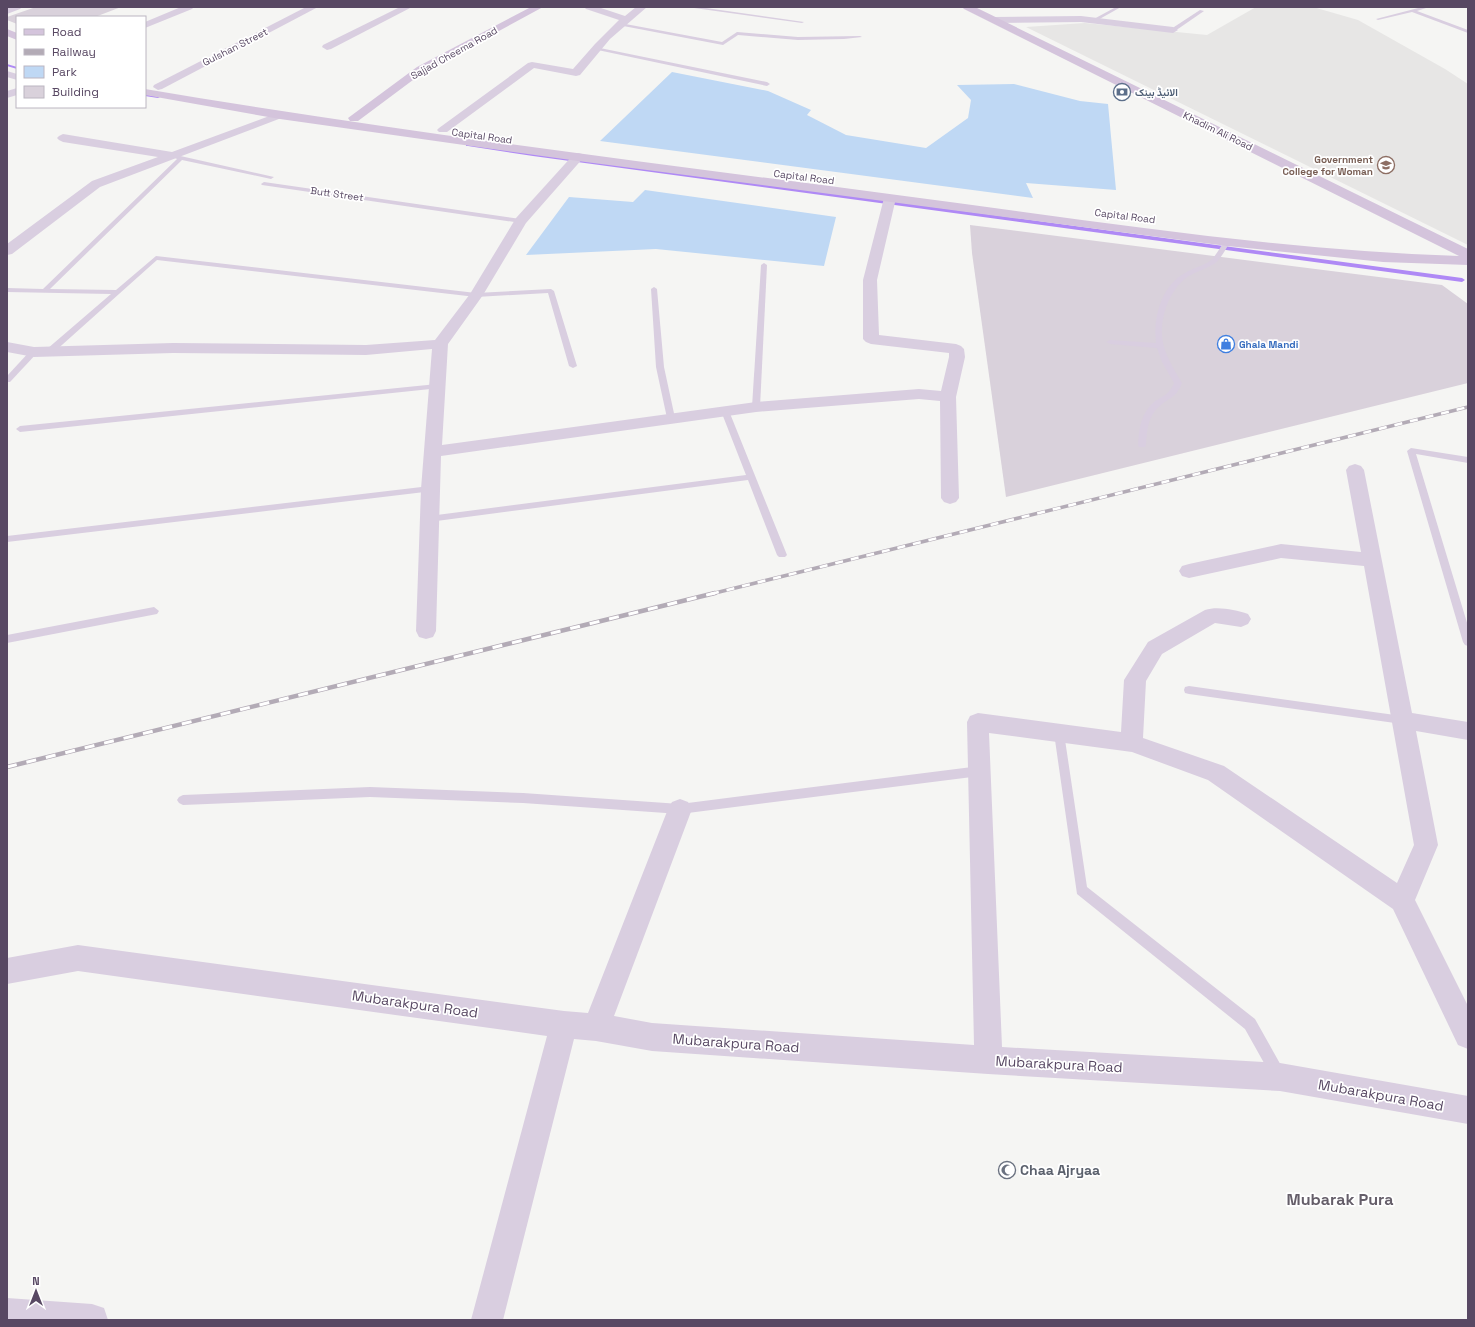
<svg xmlns="http://www.w3.org/2000/svg" width="1475" height="1327" viewBox="0 0 1475 1327" font-family="'Space Grotesk',Vazirmatn,sans-serif">
<style>
.education{fill:#e7e6e5}
.green{fill:#bfd8f4}
.lines{fill:none;stroke-linecap:round;stroke-linejoin:round}
.stream{fill:#af89f5;fill-rule:evenodd}
.building{fill:#d9d1db}
.lane{fill:#d9cee0;fill-rule:evenodd}
.street{fill:#d9cee0;fill-rule:evenodd}
.secondary{fill:#d4c4dc;fill-rule:evenodd}
.rail-far1-casing{stroke:#b3abb6;stroke-width:3.5}
.rail-casing{stroke:#b3abb6;stroke-width:4.5}
.rail-far1{stroke:#fff;stroke-width:2.5;stroke-dasharray:8;stroke-linecap:butt}
.rail{stroke:#fff;stroke-width:3;stroke-dasharray:10;stroke-linecap:butt}
.labels{text-anchor:middle;dominant-baseline:central;stroke-width:3.5;stroke-linejoin:round;paint-order:stroke}
.far-street-label{font-size:10px;fill:#584863;stroke:#fff}
.far-service-label{font-size:10px;font-weight:bold;fill:#4e5e75;stroke:#fff;text-anchor:start}
.far-education-label{font-size:10px;font-weight:bold;fill:#785e54;stroke:#fff;text-anchor:end}
.far-shop-label{font-size:10px;font-weight:bold;fill:#366cbe;stroke:#fff;text-anchor:start}
.near-street-label{font-size:14px;fill:#584863;stroke:#fff}
.near-worship-label{font-size:14px;font-weight:bold;fill:#5b616d;stroke:#fff;text-anchor:start}
.near-neighbourhood-label{font-size:16px;font-weight:bold;fill:#655e69;stroke:#fff}
</style>
<rect width="100%" height="100%" fill="#f5f5f3"/>
<polygon class="education" points="1256,7 1313,7 1358,20 1445,69 1468,84 1468,245 1026,27 1085,23 1207,35"/>
<g class="green">
<polygon points="672,72 768,91 811,110 807,115 846,135 926,148 968,118 971,100 957,85 1014,84 1080,101 1108,104 1116,190 1026,183 1033,198 600,141"/>
<polygon points="645,190 836,217 824,266 656,249 526,255 569,197 633,202"/>
</g>
<g class="lines">
<g class="stream">
<polygon points="7,64 17,67 17,69 7,66"/>
<polygon points="145,94 160,97 158,98 145,96"/>
<polygon points="466,144 1462,278 1465,280 1462,282 533,156 468,146 466,146"/>
</g>
</g>
<g class="building">
<polygon points="36,7 121,7 95,17 17,17 17,24 7,20 7,17"/>
<polygon points="970,225 1442,285 1468,304 1468,383 1006,497 972,253"/>
</g>
<g class="lines">
<g class="lane">
<polygon points="687,7 699,7 804,22 802,23"/>
<polygon points="1116,7 1121,7 1096,21 1092,20"/>
<polygon points="1422,7 1429,7 1417,11 1468,30 1468,33 1412,12 1378,20 1376,19"/>
<polygon points="1200,10 1204,11 1175,31 1171,31 1171,29"/>
<polygon points="620,23 722,42 737,32 798,37 860,36 862,37 844,39 798,40 738,35 723,45 618,25"/>
<polygon points="595,47 767,82 770,84 767,86 593,49"/>
<polygon points="176,155 274,177 271,179 182,160 50,289 116,290 156,256 476,293 551,289 554,291 577,366 573,368 569,366 548,293 476,297 157,260 53,353 47,353 47,349 111,294 7,292 7,288 43,289 177,159 173,157"/>
<polygon points="264,182 521,219 524,221 521,223 262,185 261,184"/>
<path d="M1225,241L1230,242C1226,249 1220,260 1214,264C1206,269 1197,271 1189,276C1168,289 1157,324 1164,347C1168,360 1175,371 1182,383C1175,399 1173,395 1161,405C1148,415 1147,430 1146,445L1145,447H1139L1138,445C1139,428 1141,413 1154,402C1165,394 1168,396 1174,383L1162,362L1157,348L1110,344L1106,342L1110,340L1156,343C1153,318 1161,286 1185,273C1193,268 1203,266 1210,261C1216,256 1220,247 1225,241Z"/>
<polygon points="764,263 767,265 760,407 756,409 752,407 761,265"/>
<polygon points="654,287 657,289 664,367 675,418 671,420 667,418 656,367 651,289"/>
<polygon points="31,350 37,350 38,352 10,382 7,382 7,376"/>
<polygon points="437,384 440,384 440,388 20,432 16,429 20,426"/>
<polygon points="722,409 728,409 729,411 787,555 785,557 779,557 777,555 748,480 429,522 425,519 429,516 746,475 721,411"/>
<polygon points="1411,448 1468,457 1468,463 1416,454 1468,626 1468,646 1465,645 1463,642 1407,451"/>
<polygon points="430,486 433,487 434,489 433,491 7,542 7,536"/>
<polygon points="154,607 159,611 157,614 7,643 7,635"/>
<polygon points="1189,686 1402,716 1406,717 1407,720 1406,723 1402,724 1189,694 1185,693 1184,690 1185,687"/>
<polygon points="1059,729 1063,730 1064,733 1087,887 1255,1019 1283,1069 1285,1074 1283,1079 1278,1081 1273,1079 1245,1029 1077,894 1054,733 1055,730"/>
<polygon points="980,766 984,768 985,771 984,774 980,776 680,814 523,803 370,797 183,805 179,803 177,800 179,797 183,795 370,787 523,793 680,804"/>
</g>
<g class="street">
<polygon points="22,7 20,9 7,14 7,8"/>
<polygon points="181,7 194,7 192,9 145,28 145,22"/>
<polygon points="306,7 318,7 162,89 158,90 153,87 154,85"/>
<polygon points="400,7 412,7 331,49 327,50 322,47 323,45"/>
<polygon points="584,7 598,7 625,16 636,7 647,7 610,39 580,75 576,76 534,68 447,132 439,132 437,130 439,128 528,63 532,62 573,69 595,44 619,20 586,9"/>
<polygon points="1081,16 1173,27 1178,30 1173,33 1081,22 994,23 989,20 994,17"/>
<polygon points="7,71 17,74 17,80 7,77"/>
<polygon points="17,88 17,95 7,98 7,91"/>
<polygon points="280,112 284,113 286,115 284,117 100,187 12,254 7,255 7,244 92,181 158,157 63,142 59,140 57,138 59,136 63,134 172,152"/>
<polygon points="578,153 582,154 584,157 526,223 483,295 448,344 442,445 756,402 919,389 941,391 949,357 949,353 871,344 866,342 863,339 863,280 884,198 885,195 895,195 896,198 877,280 879,335 956,344 961,346 964,349 965,357 956,397 959,498 956,502 950,504 944,502 941,498 940,401 919,399 756,412 441,456 436,631 433,637 426,639 419,637 416,631 421,489 432,349 366,355 173,353 34,357 7,352 7,342 34,347 173,343 366,345 435,340 470,294 516,218 574,154"/>
<path d="M1355,464L1361,466L1364,470L1412,713L1468,722V740L1416,731L1438,845L1415,900L1468,1006V1049L1458,1045L1393,909L1208,780L1132,752L989,733L1002,1047L1280,1063L1468,1096V1124L1280,1091L988,1074L652,1051L596,1041L574,1039L503,1320H471L547,1036L78,971L7,984V958L78,945L564,1011L588,1013L668,809L672,802L680,799L688,802L692,809L614,1016L652,1023L974,1045L967,722L970,716L978,713L1121,732L1124,680L1148,642L1205,610C1218,606 1235,610 1248,614L1251,619L1248,624L1241,627L1215,623L1162,654L1146,681L1143,738L1224,766L1397,883L1414,845L1364,566L1281,558L1189,578L1182,576L1179,571L1182,566L1189,564L1281,544L1361,552L1346,470L1349,466Z"/>
<polygon points="7,1298 92,1304 104,1308 108,1320 7,1320"/>
</g>
<g class="secondary">
<polygon points="531,7 543,7 425,71 358,121 350,121 348,118 417,67"/>
<path d="M962,7H975L1468,249V265L1383,262L1227,246L578,161L280,119L145,95V89C395,131 646,162 897,195C1084,219 1271,250 1459,256L964,9Z"/>
<polygon points="7,29 17,33 17,40 7,36"/>
</g>
<g class="rail-far1-casing">
<polyline id="rail-far1" points="711,594 1468,407"/>
</g>
<g class="rail-casing">
<polyline id="rail" points="7,767 715,593"/>
</g>
<use href="#rail-far1" class="rail-far1"/>
<use href="#rail" class="rail"/>
</g>
<defs>
<g id="bank-ring" transform="scale(0.9)"><circle r="9.5" fill="#fff" stroke="#5c6f8a" stroke-width="1.5"/><path d="M-6-4H6V4H-6ZM0-2.3a2.3 2.3 0 1 0 0 4.6a2.3 2.3 0 1 0 0-4.6Z" fill="#5c6f8a"/></g>
<g id="university-ring" transform="scale(0.9)"><circle r="9.5" fill="#fff" stroke="#8d6e63" stroke-width="1.5"/><path d="M0-5L7-2L0 1L-7-2ZM-4 1L0 2.5L4 1V4Q0 6-4 4Z" fill="#8d6e63"/></g>
<g id="shop-ring" transform="scale(0.9)"><circle r="9.5" fill="#fff" stroke="#3f7fe0" stroke-width="1.5"/><path d="M-5-2.5h2.3a2.7 3.5 0 0 1 5.4 0H5L5.5 6h-11ZM-1.5-2.5h3a1.5 2.3 0 0 0-3 0Z" fill="#3f7fe0"/></g>
<g id="mosque-ring" transform="scale(0.9)"><circle r="9.5" fill="#fff" stroke="#6b7280" stroke-width="1.5"/><path d="M3.5-4.9A6 6 0 1 0 3.5 4.9A5 5 0 1 1 3.5-4.9Z" fill="#6b7280"/></g>
</defs>
<g fill-rule="evenodd">
<use href="#bank-ring" x="1122" y="92"/>
<use href="#university-ring" x="1386" y="165"/>
<use href="#shop-ring" x="1226" y="344"/>
<use href="#mosque-ring" x="1007" y="1170"/>
</g>
<g class="labels">
<g class="far-street-label">
<text transform="translate(235 47) rotate(-27)">Gulshan Street</text>
<text transform="translate(454 53) rotate(-29)">Sajjad Cheema Road</text>
<text transform="translate(1218 131) rotate(26)">Khadim Ali Road</text>
<text transform="translate(482 136) rotate(8)">Capital Road</text>
<text transform="translate(804 177) rotate(7)">Capital Road</text>
<text transform="translate(337 194) rotate(8)">Butt Street</text>
<text transform="translate(1125 216) rotate(7)">Capital Road</text>
</g>
<g class="far-service-label">
<text x="1135" y="92">الائیڈ بینک</text>
</g>
<g class="far-education-label">
<text x="1373" y="159">Government<tspan x="1373" dy="12">College for Woman</tspan></text>
</g>
<g class="far-shop-label">
<text x="1239" y="344">Ghala Mandi</text>
</g>
<g class="near-street-label">
<text transform="translate(415 1004) rotate(8)">Mubarakpura Road</text>
<text transform="translate(736 1043) rotate(4)">Mubarakpura Road</text>
<text transform="translate(1059 1064) rotate(3)">Mubarakpura Road</text>
<text transform="translate(1381 1095) rotate(10)">Mubarakpura Road</text>
</g>
<g class="near-worship-label">
<text x="1020" y="1170">Chaa Ajryaa</text>
</g>
<g class="near-neighbourhood-label">
<text x="1340" y="1199">Mubarak Pura</text>
</g>
</g>
<rect width="1475" height="1327" fill="none" stroke="#584863" stroke-width="16"/>
<rect x="16" y="16" width="130" height="92" fill="#ffffff" stroke="#bcb6c1"/>
<rect x="24" y="29" width="20" height="6" fill="#d4c4dc" stroke="#bcb6c1"/>
<text x="52" y="36" font-size="12" fill="#584863">Road</text>
<rect x="24" y="49" width="20" height="6" fill="#b3abb6" stroke="#bcb6c1"/>
<text x="52" y="56" font-size="12" fill="#584863">Railway</text>
<rect x="24" y="66" width="20" height="12" fill="#bfd8f4" stroke="#bcb6c1"/>
<text x="52" y="76" font-size="12" fill="#584863">Park</text>
<rect x="24" y="86" width="20" height="12" fill="#d9d1db" stroke="#bcb6c1"/>
<text x="52" y="96" font-size="12" fill="#584863">Building</text>
<g transform="translate(36 1291)" stroke="#ffffff" stroke-width="3" paint-order="stroke">
<path d="M0-3L7 15L0 10L-7 15Z" fill="#584863"/>
<text y="-6" font-size="11" font-weight="bold" text-anchor="middle" fill="#584863">N</text>
</g>
</svg>
